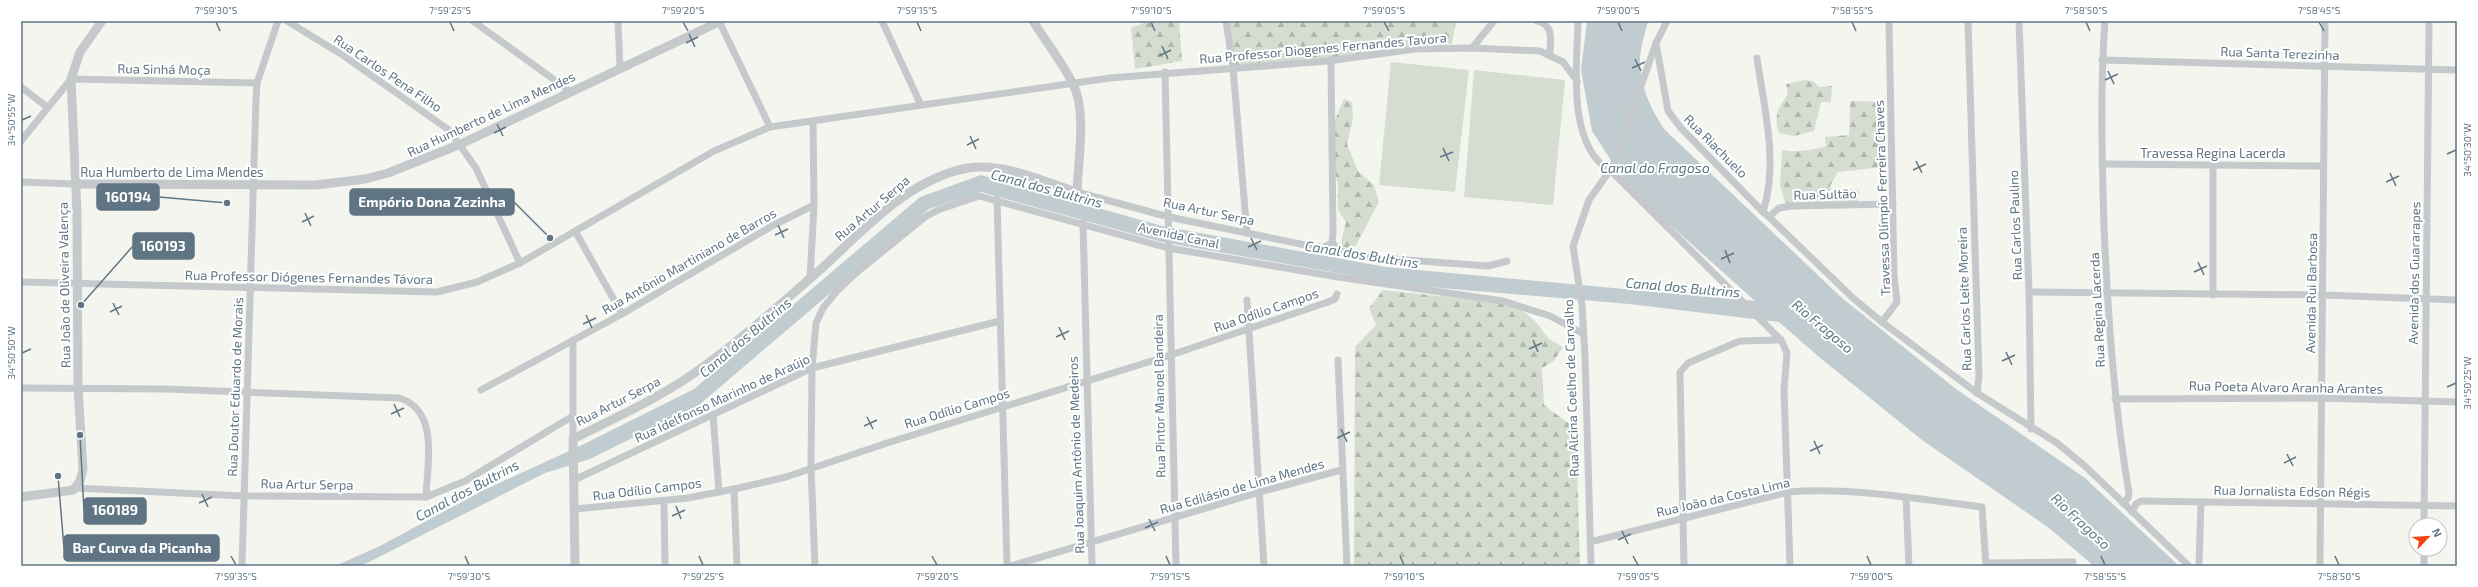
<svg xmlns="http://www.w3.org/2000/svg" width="2478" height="587" viewBox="0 0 2478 587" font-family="'Exo 2',sans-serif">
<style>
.forest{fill:url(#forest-firs)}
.pitch{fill:#d5ddd0}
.water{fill:#c1ccd1}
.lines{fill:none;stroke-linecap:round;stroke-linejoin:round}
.minor{stroke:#c6c9cc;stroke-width:7}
.tertiary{stroke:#c6c9cc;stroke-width:9}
.ticks{fill:none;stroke:#607584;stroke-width:1.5}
.labels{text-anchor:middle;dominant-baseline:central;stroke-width:4;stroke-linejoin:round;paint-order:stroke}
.street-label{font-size:13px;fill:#607584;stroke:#fff}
.water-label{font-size:14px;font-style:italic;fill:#5b7882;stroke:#fff}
.leader{fill:none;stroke:#607584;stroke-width:1.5}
.callout-dot{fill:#607584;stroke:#fff;stroke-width:1.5}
.callout{fill:#607584;stroke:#607584;stroke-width:1.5}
.callout-label{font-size:14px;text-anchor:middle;font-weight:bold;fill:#fff}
.neatline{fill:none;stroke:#607584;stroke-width:1.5}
.ticks-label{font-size:10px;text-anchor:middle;fill:#607584}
</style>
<defs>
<pattern id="forest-firs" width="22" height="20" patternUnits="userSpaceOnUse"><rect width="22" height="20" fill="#d5ddd0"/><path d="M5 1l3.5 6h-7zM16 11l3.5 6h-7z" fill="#b0b8ae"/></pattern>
</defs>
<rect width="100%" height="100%" fill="#f5f5f0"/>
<g class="forest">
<polygon points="1148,21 1179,21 1182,61 1135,69 1131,28"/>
<polygon points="1227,21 1456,21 1452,44 1414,46 1328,61 1233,68"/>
<path d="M1804,80L1813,81L1819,87L1832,86L1831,102H1821L1814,131L1794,136L1779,133C1773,116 1778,109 1788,94L1786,84Z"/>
<polygon points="1344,99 1352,102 1353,119 1347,144 1358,171 1374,185 1379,202 1356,245 1350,249 1342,247 1342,238 1346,222 1338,210 1338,186 1332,157 1332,127"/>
<path d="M1850,101L1884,102L1883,167L1838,172L1830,186L1832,193H1844L1848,189L1859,190L1857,205L1785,203L1780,185L1782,150C1795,153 1813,150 1826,146L1825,137L1849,135Z"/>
<polygon points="1383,290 1514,304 1535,321 1549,339 1563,347 1554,361 1542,368 1544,405 1576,429 1580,566 1354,566 1355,347 1376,325 1369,308"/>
</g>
<g class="pitch">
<polygon points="1391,62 1469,70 1455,192 1379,185"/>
<polygon points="1474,70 1565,80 1553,205 1464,197"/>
</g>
<path class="water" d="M1587,21H1648C1645,34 1640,48 1640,61C1640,86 1651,110 1665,130L1842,298L1956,389L2085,478L2179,566H2094L2049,528L1922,440L1819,357L1779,322L1629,304L1405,285L1162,242L981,192L929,209L699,405L590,459L545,473L367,563L358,566H335L378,547L484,490L580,446L694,389L920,197L981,175L1162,226L1386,267L1755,301L1629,188L1592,131L1581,70Z"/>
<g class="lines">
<g class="minor">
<polyline points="287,21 341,54 449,130 476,168 520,263"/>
<polyline points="473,21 571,92"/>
<polyline points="618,21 620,68"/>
<polyline points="719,21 770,127"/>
<polyline points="882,21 921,105"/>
<polyline points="1226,21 1233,68 1247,233"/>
<path d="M1537,21C1555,26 1550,39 1550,54"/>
<path d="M1578,21C1577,63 1566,147 1611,171L1781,340L1787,353L1784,390L1790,566"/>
<polyline points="1667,21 1656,43 1668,111 1681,128 1763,212 1769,217 1779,208 1792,206 1893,204"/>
<polyline points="1968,21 1979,376 1977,393"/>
<polyline points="2019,21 2029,292 2031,429"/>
<path d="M2105,21C2100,90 2102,159 2104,227C2108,317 2114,405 2129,493L2128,498L2123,503"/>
<polyline points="1472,48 1494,21"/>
<path d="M1757,58C1764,109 1779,162 1763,212"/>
<polyline points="1331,60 1333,233 1332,243"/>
<polyline points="2102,60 2457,70"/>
<polyline points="1165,72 1176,566"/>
<polyline points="21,87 47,107"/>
<polyline points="21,141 71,79 257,83"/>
<polyline points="2102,164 2323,166"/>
<polyline points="2213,166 2213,295"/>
<polyline points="21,182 75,184"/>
<polyline points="1077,192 1169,217 1315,247 1324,247 1332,243"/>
<polyline points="997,199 1007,566"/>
<polyline points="1769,217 1854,299 1882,322 1977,393 2057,443 2086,467 2189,566"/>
<polyline points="1083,223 1092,566"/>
<polyline points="575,231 622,314"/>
<polyline points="1332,243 1341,251 1366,257 1488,266 1507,261"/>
<polyline points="810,278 814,205 813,121"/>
<polyline points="21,282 437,292 477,282 520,263 714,151 770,127 1110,78 1328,61 1415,49 1472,48 1540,51 1563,62 1577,81"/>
<polyline points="2029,292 2323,295 2457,300"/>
<polyline points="1247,300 1264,566"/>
<polyline points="1882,322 1897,302 1894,276 1889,21"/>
<polyline points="1338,360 1347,566"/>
<path d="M21,388L166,389L399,398C440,410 427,465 426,497"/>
<polyline points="481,390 622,314 772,226 814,205"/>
<polyline points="2115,399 2321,398 2457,402"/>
<polyline points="713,415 719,492"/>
<polyline points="573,439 573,340"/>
<polyline points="574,480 812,368 1000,321"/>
<polyline points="76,488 243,496 426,497 465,481 573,416"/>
<polyline points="734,489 737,566"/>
<polyline points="1906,497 1909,566"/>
<polyline points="664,501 665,566"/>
<polyline points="575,509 688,498 734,489 786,477 887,443 1171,355 1328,302 1335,299 1337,294"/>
<polyline points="2132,512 2136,504 2141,501 2457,506"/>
<polyline points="2424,525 2429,21"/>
<path d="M1590,542L1788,492C1853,487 1918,499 1982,507L1986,566"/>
<polyline points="2424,549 2424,566"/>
<polyline points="1986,563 2073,562"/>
<polyline points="242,566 256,98 257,83 278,21"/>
<polyline points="815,566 811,468 812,368 816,323 823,308 837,291 856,273 925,217 938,210 979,196 1168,248 1338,277 1503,301 1550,316 1582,333"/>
<polyline points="1011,566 1260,492 1341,470"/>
<polyline points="1591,566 1585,355 1582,305 1573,246 1589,200 1613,166 1656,43"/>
<polyline points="1684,566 1680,372 1688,363 1740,341 1781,340"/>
<polyline points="2199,566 2201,502"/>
<polyline points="2320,566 2325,21"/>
</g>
<g class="tertiary">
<polyline points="75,184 316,185 365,179 388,173 461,144 721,21"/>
<polyline points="21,497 73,490 80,481 83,469 78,387 77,213 71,79 80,52 102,21"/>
<path d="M575,566L573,439C619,416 666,395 707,364C747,335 784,301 821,269C865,229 908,179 968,168C1004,162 1043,182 1077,192C1078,161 1087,111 1073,84C1062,62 1046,42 1033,21"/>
</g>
</g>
<path class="ticks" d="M216,22L220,31M450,22L454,31M683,22L688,31M917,22L921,31M1151,22L1155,31M1384,22L1389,31M1618,22L1622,31M1852,22L1856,31M2086,22L2090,31M2319,22L2324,31M689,34L695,47M686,43L698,37M1162,46L1168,59M1159,56L1171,50M1635,59L1641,71M1632,68L1645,62M2108,71L2114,84M2105,80L2118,74M22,120L31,116M497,124L503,136M494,133L506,127M970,136L976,149M967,145L979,139M1443,148L1449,161M2447,154L2456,150M1440,157L1453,152M1916,161L1922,173M1913,170L1926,164M2390,173L2396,186M2386,182L2399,176M305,213L311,226M302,222L314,216M778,225L784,238M775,235L788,229M1251,238L1257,250M1248,247L1261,241M1725,250L1730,263M1721,259L1734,253M2198,262L2204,275M2194,272L2207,266M113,303L119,315M110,312L122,306M586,315L592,328M583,324L596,318M1059,327L1065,340M1056,337L1069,331M1533,340L1538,352M1529,349L1542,343M2006,352L2012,365M22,353L31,349M2002,361L2015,355M2447,387L2456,383M394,404L400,417M391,414L404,408M867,417L873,429M864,426L877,420M1341,429L1347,442M1337,438L1350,432M1814,441L1820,454M1810,451L1823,445M2287,454L2293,466M2284,463L2296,457M202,494L208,507M199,503L212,497M676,506L681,519M672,516L685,510M1149,519L1155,531M1145,528L1158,522M1622,531L1628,544M1618,540L1631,534M231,556L236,565M465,556L469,565M699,556L703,565M932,556L937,565M1166,556L1170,565M1400,556L1404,565M1633,556L1638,565M1867,556L1871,565M2101,556L2105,565M2335,556L2339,565"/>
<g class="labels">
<g class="street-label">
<text transform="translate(1323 48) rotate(-5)">Rua Professor Diogenes Fernandes Tavora</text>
<text transform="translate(2280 53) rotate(2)">Rua Santa Terezinha</text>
<text transform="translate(164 69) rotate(1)">Rua Sinhá Moça</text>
<text transform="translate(388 73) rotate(34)">Rua Carlos Pena Filho</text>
<text transform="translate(491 114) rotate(-25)">Rua Humberto de Lima Mendes</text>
<text transform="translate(1716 146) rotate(45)">Rua Riachuelo</text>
<text x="2213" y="153">Travessa Regina Lacerda</text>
<text x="172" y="172">Rua Humberto de Lima Mendes</text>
<text transform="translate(1825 194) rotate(-2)">Rua Sultão</text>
<text transform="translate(1882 198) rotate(-92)">Travessa Olímpio Ferreira Chaves</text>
<text transform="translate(872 208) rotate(-40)">Rua Artur Serpa</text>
<text transform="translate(1209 211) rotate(12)">Rua Artur Serpa</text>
<text transform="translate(2015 225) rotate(-92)">Rua Carlos Paulino</text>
<text transform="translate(1179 235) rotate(12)">Avenida Canal</text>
<text transform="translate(689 261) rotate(-30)">Rua Antônio Martiniano de Barros</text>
<text transform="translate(2414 273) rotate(-89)">Avenida dos Guararapes</text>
<text transform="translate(309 277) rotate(1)">Rua Professor Diógenes Fernandes Távora</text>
<text transform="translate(64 285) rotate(-91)">Rua João de Oliveira Valença</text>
<text transform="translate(2311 293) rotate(-89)">Avenida Rui Barbosa</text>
<text transform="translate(1964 299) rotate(-92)">Rua Carlos Leite Moreira</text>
<text transform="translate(1266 310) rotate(-19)">Rua Odílio Campos</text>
<text transform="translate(2097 310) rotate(-93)">Rua Regina Lacerda</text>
<text transform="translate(235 387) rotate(-88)">Rua Doutor Eduardo de Morais</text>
<text transform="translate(2286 387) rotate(1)">Rua Poeta Alvaro Aranha Arantes</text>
<text transform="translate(1571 388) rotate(-92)">Rua Alcina Coelho de Carvalho</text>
<text transform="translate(1159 396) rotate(-91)">Rua Pintor Manoel Bandeira</text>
<text transform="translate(722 398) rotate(-25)">Rua Idelfonso Marinho de Araújo</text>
<text transform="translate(618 401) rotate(-27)">Rua Artur Serpa</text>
<text transform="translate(957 408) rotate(-17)">Rua Odílio Campos</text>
<text transform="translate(1076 455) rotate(-92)">Rua Joaquim Antônio de Medeiros</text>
<text transform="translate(307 484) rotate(1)">Rua Artur Serpa</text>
<text transform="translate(1242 486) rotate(-16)">Rua Edilásio de Lima Mendes</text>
<text transform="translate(647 489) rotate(-7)">Rua Odílio Campos</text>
<text transform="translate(2292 491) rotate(1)">Rua Jornalista Edson Régis</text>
<text transform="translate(1723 497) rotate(-13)">Rua João da Costa Lima</text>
</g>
<g class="water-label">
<text x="1655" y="167">Canal do Fragoso</text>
<text transform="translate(1047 188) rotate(15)">Canal dos Bultrins</text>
<text transform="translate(1362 254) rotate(9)">Canal dos Bultrins</text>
<text transform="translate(1683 287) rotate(5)">Canal dos Bultrins</text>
<text transform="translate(1823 326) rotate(40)">Rio Fragoso</text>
<text transform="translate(745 337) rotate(-40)">Canal dos Bultrins</text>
<text transform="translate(467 490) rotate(-28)">Canal dos Bultrins</text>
<text transform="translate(2081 521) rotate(43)">Rio Fragoso</text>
</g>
</g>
<path class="leader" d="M227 203L159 197M550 238L514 202M81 305L133 246M80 435L84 511M58 476L64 548"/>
<g class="callout-dot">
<circle cx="227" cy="203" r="4"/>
<circle cx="550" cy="238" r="4"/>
<circle cx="81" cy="305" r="4"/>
<circle cx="80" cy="435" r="4"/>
<circle cx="58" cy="476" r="4"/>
</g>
<g class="callout">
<rect x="97" y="184" width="62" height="26" rx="4"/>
<rect x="350" y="189" width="164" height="26" rx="4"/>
<rect x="133" y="233" width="61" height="26" rx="4"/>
<rect x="84" y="498" width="62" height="26" rx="4"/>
<rect x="64" y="535" width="155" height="26" rx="4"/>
</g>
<g class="callout-label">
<text x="128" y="202">160194</text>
<text x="432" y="207">Empório Dona Zezinha</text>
<text x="163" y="251">160193</text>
<text x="115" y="515">160189</text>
<text x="142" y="553">Bar Curva da Picanha</text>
</g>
<rect width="2478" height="587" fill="none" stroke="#ffffff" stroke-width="44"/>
<g transform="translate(2428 537) rotate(65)"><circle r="19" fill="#ffffff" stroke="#bfc8ce"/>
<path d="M0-3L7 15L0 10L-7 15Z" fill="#f44311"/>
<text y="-6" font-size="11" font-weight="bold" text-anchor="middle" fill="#607584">N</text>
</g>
<rect x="22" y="22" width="2434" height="543" class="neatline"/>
<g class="ticks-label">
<text x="216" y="14">7°59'30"S</text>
<text x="450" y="14">7°59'25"S</text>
<text x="683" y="14">7°59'20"S</text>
<text x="917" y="14">7°59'15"S</text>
<text x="1151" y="14">7°59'10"S</text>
<text x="1384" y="14">7°59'05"S</text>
<text x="1618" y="14">7°59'00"S</text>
<text x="1852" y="14">7°58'55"S</text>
<text x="2086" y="14">7°58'50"S</text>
<text x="2319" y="14">7°58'45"S</text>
<text transform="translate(11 120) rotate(-90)" y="4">34°50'55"W</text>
<text transform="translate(2467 150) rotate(-90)" y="4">34°50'30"W</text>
<text transform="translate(11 353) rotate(-90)" y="4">34°50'50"W</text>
<text transform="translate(2467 383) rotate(-90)" y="4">34°50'25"W</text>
<text x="236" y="580">7°59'35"S</text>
<text x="469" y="580">7°59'30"S</text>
<text x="703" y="580">7°59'25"S</text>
<text x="937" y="580">7°59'20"S</text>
<text x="1170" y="580">7°59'15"S</text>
<text x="1404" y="580">7°59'10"S</text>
<text x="1638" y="580">7°59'05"S</text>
<text x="1871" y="580">7°59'00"S</text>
<text x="2105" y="580">7°58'55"S</text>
<text x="2339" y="580">7°58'50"S</text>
</g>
</svg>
